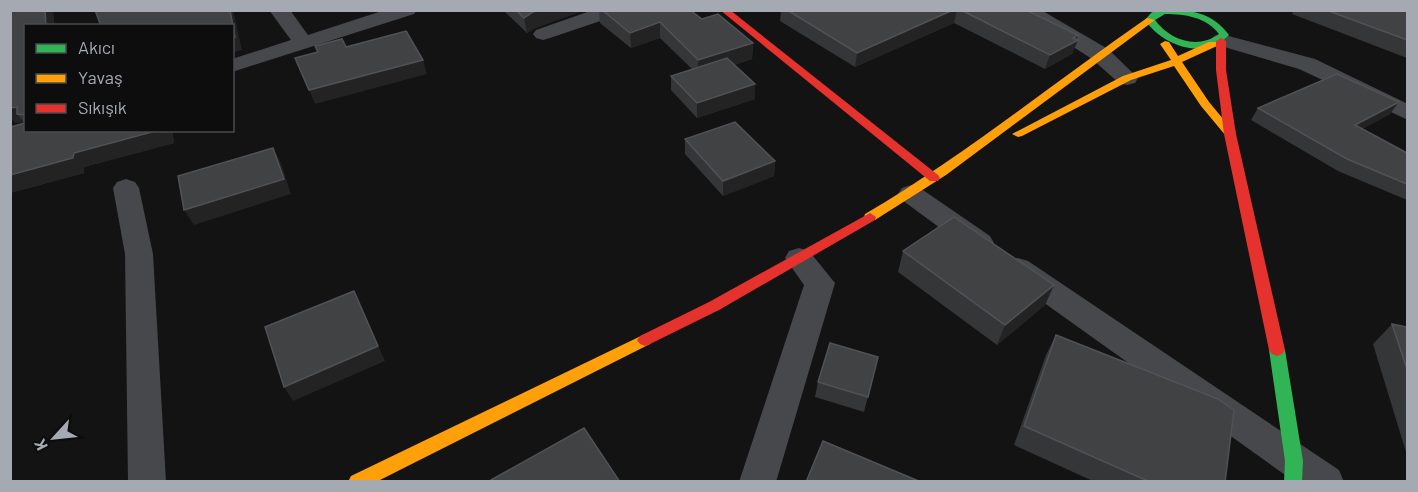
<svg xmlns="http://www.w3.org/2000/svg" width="1418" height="492" viewBox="0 0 1418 492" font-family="Barlow,sans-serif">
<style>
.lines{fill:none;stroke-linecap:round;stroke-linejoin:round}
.street{fill:#47484c;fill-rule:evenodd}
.fast{fill:#30b455;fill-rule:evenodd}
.slow{fill:#ff9f0a;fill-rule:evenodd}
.jam{fill:#e5322d;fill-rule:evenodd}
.wall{fill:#353637}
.shaded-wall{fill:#232323}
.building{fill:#414244;stroke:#515256;stroke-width:1.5}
</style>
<rect width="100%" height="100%" fill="#131313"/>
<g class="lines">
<g class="street">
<polygon points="269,10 290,10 308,35 385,10 417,10 414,14 232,72 232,59 291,40"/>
<polygon points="593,10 624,10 621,14 550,38 543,40 536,38 533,34 536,30"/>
<polygon points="1016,10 1041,10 1108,49 1138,78 1135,83 1127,85 1119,83 1092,59"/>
<polygon points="1221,34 1315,59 1408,104 1408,120 1299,69 1214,44 1211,40 1214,36"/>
<polygon points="126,179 135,182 139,188 153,254 166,482 128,482 125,254 113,188 117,182"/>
<polygon points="911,185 920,188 990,236 994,243 990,250 980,253 970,250 902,200 898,194 902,188"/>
<polygon points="799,248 809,251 835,283 776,482 739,482 804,285 785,258 789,251"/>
<polygon points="1018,258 1028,261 1339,470 1344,482 1295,482 1008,277 1003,269 1008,261"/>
</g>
<g class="fast">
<path d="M1156,10C1186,10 1210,9 1229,35C1204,61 1163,46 1145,20L1151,13ZM1165,14C1185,14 1206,17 1219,34C1197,50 1170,40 1155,20Z"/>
<polygon points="1277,344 1282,346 1285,350 1303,461 1302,482 1284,482 1285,461 1269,350 1272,346"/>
</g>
<g class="slow">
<path d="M1147,18L1155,20L946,175L875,220H865L864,217L865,214C964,156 1053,83 1147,18Z"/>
<polygon points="1165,41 1169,42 1178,56 1209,42 1217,42 1217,46 1182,62 1209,102 1234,132 1236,134 1234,136 1226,136 1201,106 1174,66 1131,80 1022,136 1018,137 1012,134 1123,76 1171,60 1160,44"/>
<polygon points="645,334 650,336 653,340 650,344 376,482 348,482 351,476"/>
</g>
<g class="jam">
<polygon points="720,10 730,10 938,175 940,178 938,181 930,181"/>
<polygon points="1221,38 1226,41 1226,70 1236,134 1285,350 1282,354 1277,356 1272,354 1269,350 1224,134 1216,70 1216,41"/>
<polygon points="870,213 876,217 875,220 719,310 650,344 645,346 640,344 637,340 640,336 709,302"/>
</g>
</g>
<g class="wall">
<polygon points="10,10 53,10 54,26 26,26 26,130 172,130 174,143 84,167 84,173 10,193 10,127 25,123 24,122 16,123 13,120 10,120"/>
<polygon points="504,10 585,10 535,28 527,33 505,12"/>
<polygon points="599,10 690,10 702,19 753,43 752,59 734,65 755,84 755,99 697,118 671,90 671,76 692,69 660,38 631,48 600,23"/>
<polygon points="781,10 1026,10 1078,35 1076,39 1078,40 1072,54 1045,69 954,23 855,67 780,21"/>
<polygon points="1294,10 1407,10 1407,58 1292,14"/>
<polygon points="1258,108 1390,114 1362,129 1407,153 1407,200 1338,171 1251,120"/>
<polygon points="685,139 775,161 774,176 723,196 685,154"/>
<polygon points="903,251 1054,285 1045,305 997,345 898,272"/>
<polygon points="1392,324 1407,327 1407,452 1406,452 1373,344"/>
<polygon points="1056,335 1225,482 1095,482 1014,445 1046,355"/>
<polygon points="878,357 864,412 815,397 818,382"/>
</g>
<g class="shaded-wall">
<polygon points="45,10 53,10 54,26 46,26"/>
<polygon points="230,10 233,10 242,50 232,53 232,37"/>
<polygon points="538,10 585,10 535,28 527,33 524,18 533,12"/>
<polygon points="953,10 957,10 954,23 855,67 857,53"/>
<polygon points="660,22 660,38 631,48 630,33"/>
<polygon points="1078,35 1076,41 1078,40 1072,54 1045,69 1050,55"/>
<polygon points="753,43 752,59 698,76 698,60"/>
<polygon points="423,60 427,74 315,104 309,90"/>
<polygon points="755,84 755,99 697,118 697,103"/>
<polygon points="1399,102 1390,114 1347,137 1355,125"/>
<polygon points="17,107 17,114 24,122 16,123 13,120 10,120 10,108"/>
<polygon points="159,130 172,130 174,143 84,167 84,173 10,193 10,175 74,153"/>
<polygon points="273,148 281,163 291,194 194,225 184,210"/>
<polygon points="775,161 774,176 723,196 723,181"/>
<polygon points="1054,285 1045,305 997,345 1005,325"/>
<polygon points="354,291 385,361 293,401 284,387"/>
</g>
<g class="building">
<polygon points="10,10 45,10 46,26 26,26 26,115 17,114 17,107 10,108"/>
<polygon points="95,10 230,10 235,37 232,37 232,26 101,26"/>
<polygon points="516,10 538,10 533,12 524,18"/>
<polygon points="602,10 690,10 702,19 718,14 753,43 698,60 660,22 630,33"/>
<polygon points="787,10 953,10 857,53"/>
<polygon points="961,10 1026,10 1078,35 1073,38 1078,40 1050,55"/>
<polygon points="1326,10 1407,10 1407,40"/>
<polygon points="406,31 423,60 309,90 295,58 318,52 315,46 342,39 346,47"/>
<polygon points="727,58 755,84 697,103 671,76"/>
<polygon points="1337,74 1399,102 1355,125 1407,153 1407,184 1347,159 1258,108"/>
<polygon points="26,122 26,130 159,130 74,153 73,158 10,175 10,127 25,123"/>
<polygon points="735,122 775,161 723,181 685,139"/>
<polygon points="273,148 284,179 184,210 178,176"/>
<polygon points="954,217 1054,285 1005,325 903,251"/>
<polygon points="354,291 378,346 284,387 265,327"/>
<polygon points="1392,324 1407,327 1407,369"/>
<polygon points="1056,335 1218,399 1234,410 1225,482 1150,482 1024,426"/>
<polygon points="830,343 878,357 868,397 818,382"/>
<polygon points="584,428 620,482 491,482 491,480"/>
<polygon points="823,441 921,482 806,482"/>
</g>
<rect width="1418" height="492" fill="none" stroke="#a5a9b2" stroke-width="24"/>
<rect x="24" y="24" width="210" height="108" fill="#0d0d0e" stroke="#4a4b50" stroke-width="1.5"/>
<rect x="36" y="44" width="30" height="9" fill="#30b455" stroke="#4a4b50" stroke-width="1.5"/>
<text x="78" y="54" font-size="18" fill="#a5a9b2">Akıcı</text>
<rect x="36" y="74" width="30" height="9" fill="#ff9f0a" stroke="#4a4b50" stroke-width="1.5"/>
<text x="78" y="84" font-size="18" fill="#a5a9b2">Yavaş</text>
<rect x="36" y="104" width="30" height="9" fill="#e5322d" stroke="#4a4b50" stroke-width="1.5"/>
<text x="78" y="114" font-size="18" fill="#a5a9b2">Sıkışık</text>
<g transform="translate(54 438) rotate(243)" stroke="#0d0d0e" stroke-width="4.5" paint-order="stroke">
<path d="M0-4.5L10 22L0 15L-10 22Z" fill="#a5a9b2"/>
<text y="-9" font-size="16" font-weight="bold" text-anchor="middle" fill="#a5a9b2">K</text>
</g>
</svg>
